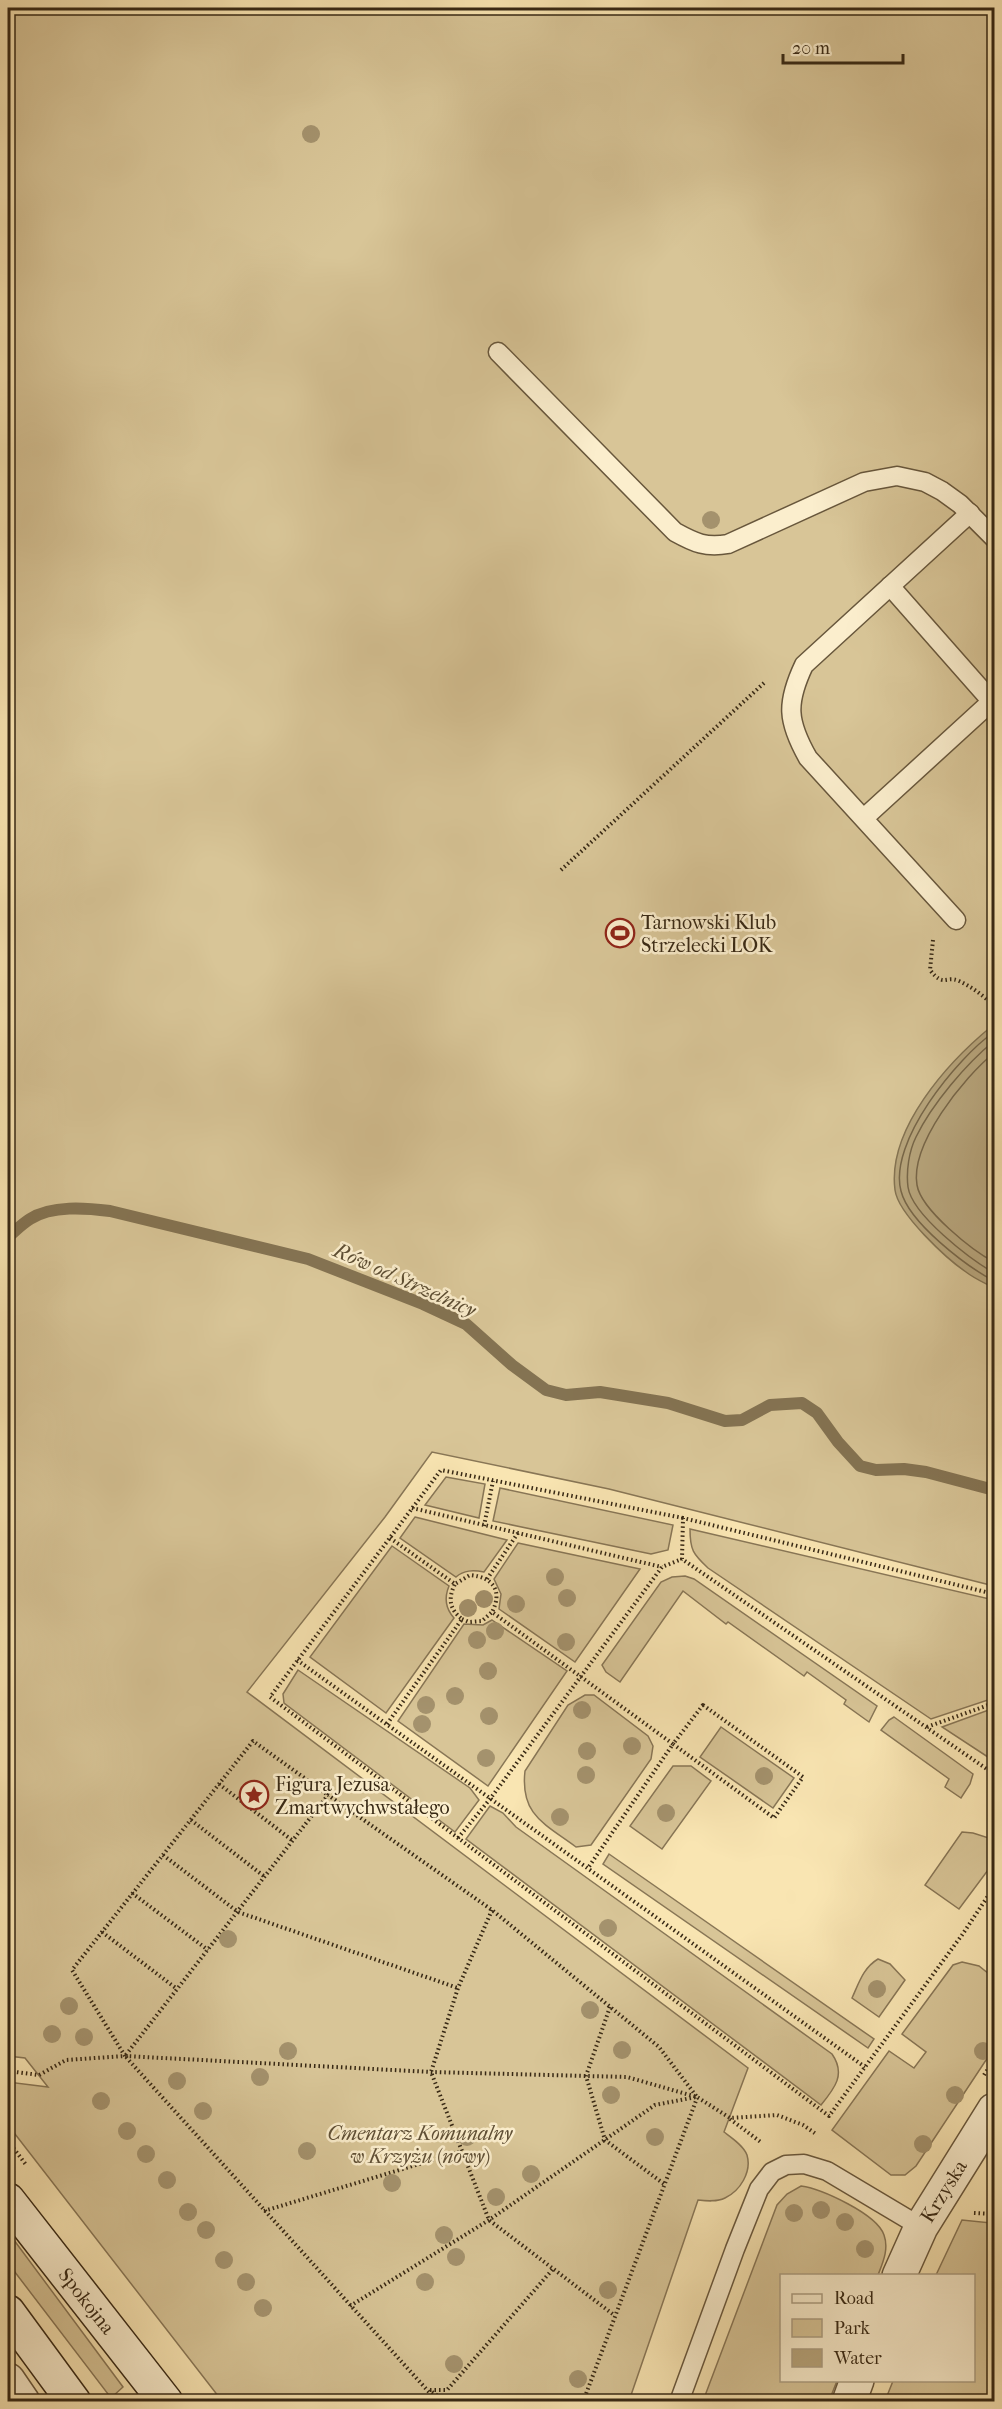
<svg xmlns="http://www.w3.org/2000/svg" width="1002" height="2409" viewBox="0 0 1002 2409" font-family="'IM FELL French Canon',serif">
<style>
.green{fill:#d8c597;stroke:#887656;stroke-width:1.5}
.water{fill:#b7a57c;stroke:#847352;stroke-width:1.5}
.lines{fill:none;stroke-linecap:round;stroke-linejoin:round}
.shore{stroke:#776648;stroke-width:1.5}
.stream{stroke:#847352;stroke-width:12}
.service-casing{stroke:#68573c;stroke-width:21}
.minor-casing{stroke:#68573c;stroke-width:36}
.tertiary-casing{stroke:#68573c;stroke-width:36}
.secondary-casing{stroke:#372814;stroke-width:36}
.path{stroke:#372814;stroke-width:4;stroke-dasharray:1.5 3;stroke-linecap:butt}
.service{stroke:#fbeecd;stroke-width:18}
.minor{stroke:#fbeecd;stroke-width:33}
.tertiary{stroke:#fbeecd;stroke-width:33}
.secondary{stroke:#fbeecd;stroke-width:33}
.tree{fill:#a4926d}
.labels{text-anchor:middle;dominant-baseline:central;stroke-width:5;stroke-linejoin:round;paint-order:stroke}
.poi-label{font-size:20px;fill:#372814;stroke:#fbeecd;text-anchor:start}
.park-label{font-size:20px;font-style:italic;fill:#5f4f35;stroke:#fbeecd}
.street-label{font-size:20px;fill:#372814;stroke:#fbeecd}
.water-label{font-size:21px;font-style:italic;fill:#5d4e33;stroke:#fbeecd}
</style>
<rect width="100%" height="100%" fill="#f9e5b2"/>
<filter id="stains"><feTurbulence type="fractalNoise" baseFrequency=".00333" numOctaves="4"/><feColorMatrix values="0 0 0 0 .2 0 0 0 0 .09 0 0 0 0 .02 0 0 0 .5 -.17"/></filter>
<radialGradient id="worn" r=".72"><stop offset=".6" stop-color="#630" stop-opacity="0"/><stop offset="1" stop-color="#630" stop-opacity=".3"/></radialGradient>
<g class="green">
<path d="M8,8H994V1586L609,1489L432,1452L385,1517L247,1692L748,2068L724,2132C732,2138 744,2146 747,2155C752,2172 740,2191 725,2198C717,2202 707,2201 698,2200L629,2401H222L8,2125V2082L48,2087L25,2058L8,2056Z"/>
<polygon points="446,1477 485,1484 479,1518 425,1505"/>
<polygon points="500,1488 673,1525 668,1550 651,1554 493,1521"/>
<path d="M415,1517L507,1540L484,1572C473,1570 464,1570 456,1577L400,1538Z"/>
<path d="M690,1529L994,1600V1698L931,1719L708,1568C693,1554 690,1550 690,1529Z"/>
<polygon points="518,1543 640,1569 575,1662 499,1609 501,1594 494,1579"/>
<path d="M392,1546L449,1586C444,1598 445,1608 454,1618L386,1713L310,1657Z"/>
<polygon points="685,1576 694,1579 877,1706 869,1722 844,1704 846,1700 807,1672 804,1676 728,1622 726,1624 683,1591 620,1682 606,1672 602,1665 661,1582 672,1577"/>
<polygon points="492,1620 567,1671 488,1786 398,1721 464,1624 483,1625"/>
<polygon points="298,1670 470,1788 479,1800 455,1832 284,1703 283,1694"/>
<path d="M585,1695H594L648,1736L653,1746L651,1759L591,1845L576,1847C545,1824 520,1815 525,1771L568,1705Z"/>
<polygon points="994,1708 994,1761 942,1727"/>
<polygon points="894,1717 973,1774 970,1784 961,1798 945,1787 949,1779 881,1730 889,1720"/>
<polygon points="721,1727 794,1778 773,1808 700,1757"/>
<polygon points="673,1766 691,1766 711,1781 662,1849 630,1826"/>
<path d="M490,1806L503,1813L516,1827L832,2054C846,2074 835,2088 821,2105L466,1839Z"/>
<polygon points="962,1832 973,1833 992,1839 994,1846 994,1862 959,1909 925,1885"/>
<polygon points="609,1854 874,2039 868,2048 603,1864"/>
<path d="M878,1959L890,1964L905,1980L879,2017L852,1998C859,1983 863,1968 878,1959Z"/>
<polygon points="962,1962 979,1966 994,1978 994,2048 916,2166 905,2175 891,2175 832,2130 889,2051 914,2068 926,2052 902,2034 953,1965"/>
<path d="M801,2186C822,2189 877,2214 884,2235C889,2249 883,2262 878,2275L782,2276V2380L837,2381L829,2401H703L777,2205L787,2194Z"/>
<polygon points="994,2215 994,2401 885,2401 893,2381 974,2380 974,2276 936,2275 962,2220 991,2223"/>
<polygon points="8,2232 123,2387 111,2398 8,2263"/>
</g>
<path class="water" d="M992,1026H994V1288C985,1283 975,1279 966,1272C947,1259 898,1214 895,1190C887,1129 948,1062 992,1026Z"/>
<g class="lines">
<g class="shore">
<path d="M994,1032C957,1058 888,1142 901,1191C909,1223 966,1266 994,1281"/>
<path d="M994,1041C966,1064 932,1104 916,1137C909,1151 906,1171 908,1187C912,1215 970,1259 994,1273"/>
<path d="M994,1053C964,1077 910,1144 917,1185C921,1210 973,1251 994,1262"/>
</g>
<path class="stream" d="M8,1237C15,1231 22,1224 30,1219C52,1205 86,1208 110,1211L308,1259L423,1304L466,1324L512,1365L546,1390L566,1395L600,1392L668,1403L725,1421L742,1420L770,1405L802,1403L817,1413L838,1442L860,1466L876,1470L904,1469L926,1472L994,1490"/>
<g class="service-casing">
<g id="service">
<path d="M498,352L675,532C695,543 706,548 728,544L864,482L897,476L925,482L942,491L960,504L994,538"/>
<polyline points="890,586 994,704"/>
<polyline points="864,818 992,701"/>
<path d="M956,920L808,758C787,721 786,703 804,665L970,513"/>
<polyline points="679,2402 735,2249 759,2189 772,2172 786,2165 804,2164 827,2171 921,2227"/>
</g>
</g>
<g class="minor-casing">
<polyline id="minor" points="8,2380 23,2402"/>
</g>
<g class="tertiary-casing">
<g id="tertiary">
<path id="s1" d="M899,2276L921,2227L994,2110"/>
<polyline points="849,2402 857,2380"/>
</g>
</g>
<g class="secondary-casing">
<g id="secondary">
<path id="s2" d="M8,2200L166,2402"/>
<polyline points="8,2312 74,2402"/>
</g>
</g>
<g class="path">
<polyline points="561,870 764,683"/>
<path d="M933,940L930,970C944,988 945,975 959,981C972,987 984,996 994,1006"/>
<polyline points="412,1508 662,1567"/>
<polyline points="683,1518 441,1470 270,1697 829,2116 962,1935 994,1887"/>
<polyline points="484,1526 493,1481"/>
<path d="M390,1538L455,1584L470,1575C493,1577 503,1591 492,1612L673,1744L588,1868"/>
<polyline points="487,1579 518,1533"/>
<polyline points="994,1594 683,1518 682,1559 994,1774"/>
<polyline points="462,1619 469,1622 482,1621 492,1612"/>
<polyline points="297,1660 865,2067"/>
<polygon points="703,1705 803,1777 774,1818 673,1744"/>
<path d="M387,1724L462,1619C449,1609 448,1598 455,1584"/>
<polyline points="927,1727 994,1703"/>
<polyline points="219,1784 293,1841"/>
<polyline points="191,1820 265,1877"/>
<polyline points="458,1838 490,1799 662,1567 682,1559"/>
<polyline points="163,1855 238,1912 458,1988"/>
<polyline points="132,1893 208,1950"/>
<polyline points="492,1910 458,1988 431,2072 489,2220 614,2315"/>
<polyline points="102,1932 177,1989"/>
<polyline points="610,2007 586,2076 605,2140 664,2184"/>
<polyline points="125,2056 72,1970 253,1741 328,1795"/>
<polyline points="8,2071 39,2075 66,2060 125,2056 431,2072 627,2077 697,2097 730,2118 777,2115 803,2125 816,2134"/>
<polyline points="984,2075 994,2060"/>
<polyline points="730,2119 762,2143"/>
<polyline points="8,2141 27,2166"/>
<polyline points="264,2211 462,2151"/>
<polyline points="974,2213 994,2214"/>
<polyline points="350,2306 489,2220 655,2105 696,2097"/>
<polyline points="430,2390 447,2390 553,2269"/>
<polyline points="432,2392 447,2402"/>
<polyline points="438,2402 125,2056 328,1795 492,1910 659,2047 697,2097"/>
<polyline points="583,2402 697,2098"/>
</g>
<use href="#service" class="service"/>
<use href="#minor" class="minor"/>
<use href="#tertiary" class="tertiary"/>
<use href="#secondary" class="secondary"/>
</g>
<g class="tree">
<circle cx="311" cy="134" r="9"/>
<circle cx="711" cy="520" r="9"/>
<circle cx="555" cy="1577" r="9"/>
<circle cx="567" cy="1598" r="9"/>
<circle cx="484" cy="1599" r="9"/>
<circle cx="516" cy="1604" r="9"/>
<circle cx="468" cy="1608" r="9"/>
<circle cx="495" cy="1631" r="9"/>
<circle cx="477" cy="1640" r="9"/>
<circle cx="566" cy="1642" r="9"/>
<circle cx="488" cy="1671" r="9"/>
<circle cx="455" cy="1696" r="9"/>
<circle cx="426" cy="1705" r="9"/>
<circle cx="582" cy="1710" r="9"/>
<circle cx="489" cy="1716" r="9"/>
<circle cx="422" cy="1724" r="9"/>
<circle cx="632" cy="1746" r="9"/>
<circle cx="587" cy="1751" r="9"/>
<circle cx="486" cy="1758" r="9"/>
<circle cx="586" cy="1775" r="9"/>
<circle cx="764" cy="1776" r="9"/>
<circle cx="666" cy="1813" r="9"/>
<circle cx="560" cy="1817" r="9"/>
<circle cx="608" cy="1928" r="9"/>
<circle cx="228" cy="1939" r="9"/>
<circle cx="877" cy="1989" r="9"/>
<circle cx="69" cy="2006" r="9"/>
<circle cx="590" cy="2010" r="9"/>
<circle cx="52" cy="2034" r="9"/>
<circle cx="84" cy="2037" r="9"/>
<circle cx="622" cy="2050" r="9"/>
<circle cx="288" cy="2051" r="9"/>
<circle cx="983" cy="2051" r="9"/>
<circle cx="260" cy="2077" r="9"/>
<circle cx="177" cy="2081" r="9"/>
<circle cx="611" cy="2095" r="9"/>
<circle cx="955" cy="2095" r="9"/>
<circle cx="101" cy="2101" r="9"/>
<circle cx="203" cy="2111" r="9"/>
<circle cx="127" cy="2131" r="9"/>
<circle cx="467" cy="2137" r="9"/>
<circle cx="655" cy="2137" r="9"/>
<circle cx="923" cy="2144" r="9"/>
<circle cx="307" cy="2151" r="9"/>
<circle cx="146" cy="2154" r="9"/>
<circle cx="531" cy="2174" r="9"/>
<circle cx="167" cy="2180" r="9"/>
<circle cx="392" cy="2183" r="9"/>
<circle cx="496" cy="2197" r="9"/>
<circle cx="821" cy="2210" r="9"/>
<circle cx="188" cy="2212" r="9"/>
<circle cx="794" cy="2213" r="9"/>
<circle cx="845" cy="2222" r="9"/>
<circle cx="206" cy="2230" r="9"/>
<circle cx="444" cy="2235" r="9"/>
<circle cx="865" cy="2249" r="9"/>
<circle cx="456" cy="2257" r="9"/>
<circle cx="224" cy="2260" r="9"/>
<circle cx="246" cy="2282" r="9"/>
<circle cx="425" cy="2282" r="9"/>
<circle cx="608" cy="2290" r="9"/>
<circle cx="263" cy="2308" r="9"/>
<circle cx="454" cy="2364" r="9"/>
<circle cx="578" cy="2379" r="9"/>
</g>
<defs>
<g id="stadium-ring" transform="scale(1.5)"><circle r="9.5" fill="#fbeecd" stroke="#8f2418" stroke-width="1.5"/><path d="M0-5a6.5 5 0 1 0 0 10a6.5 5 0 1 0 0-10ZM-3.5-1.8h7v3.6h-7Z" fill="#8f2418"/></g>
<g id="sight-ring" transform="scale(1.5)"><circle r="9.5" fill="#fbeecd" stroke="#8f2418" stroke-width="1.5"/><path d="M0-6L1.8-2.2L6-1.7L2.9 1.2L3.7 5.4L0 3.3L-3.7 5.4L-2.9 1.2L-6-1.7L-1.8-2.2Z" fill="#8f2418"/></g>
</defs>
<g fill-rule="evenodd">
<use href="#stadium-ring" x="620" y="933"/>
<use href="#sight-ring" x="254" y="1795"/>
</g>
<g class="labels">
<g class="poi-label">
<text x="641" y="922">Tarnowski Klub<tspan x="641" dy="23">Strzelecki LOK</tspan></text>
<text x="275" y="1784">Figura Jezusa<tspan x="275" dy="23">Zmartwychwstałego</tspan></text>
</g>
<g class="park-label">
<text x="420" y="2133">Cmentarz Komunalny<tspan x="420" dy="23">w Krzyżu (nowy)</tspan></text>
</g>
<g class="street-label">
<text stroke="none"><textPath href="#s1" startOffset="96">Krzyska</textPath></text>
<text stroke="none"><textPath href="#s2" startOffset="128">Spokojna</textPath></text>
</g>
<g class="water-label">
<text transform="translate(405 1280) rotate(24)">Rów od Strzelnicy</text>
</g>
</g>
<rect width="1002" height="2409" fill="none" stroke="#f9e5b2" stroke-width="30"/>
<rect x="9" y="9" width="984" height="2391" fill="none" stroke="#372814" stroke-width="3"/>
<rect x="15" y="15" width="972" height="2379" fill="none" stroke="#372814" stroke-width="1.5"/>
<rect x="780" y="2274" width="195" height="108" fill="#fbeecd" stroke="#ad9f83" stroke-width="1.5"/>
<rect x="792" y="2294" width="30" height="9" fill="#fbeecd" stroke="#ad9f83" stroke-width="1.5"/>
<text x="834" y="2304" font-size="18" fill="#372814">Road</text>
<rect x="792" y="2319" width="30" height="18" fill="#d8c597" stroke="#ad9f83" stroke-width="1.5"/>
<text x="834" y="2334" font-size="18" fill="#372814">Park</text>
<rect x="792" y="2349" width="30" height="18" fill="#b7a57c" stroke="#ad9f83" stroke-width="1.5"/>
<text x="834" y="2364" font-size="18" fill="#372814">Water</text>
<path d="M783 54v9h120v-9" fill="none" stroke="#372814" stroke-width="3"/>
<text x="792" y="54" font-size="18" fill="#372814" stroke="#fbeecd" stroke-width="4.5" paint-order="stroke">20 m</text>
<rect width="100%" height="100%" filter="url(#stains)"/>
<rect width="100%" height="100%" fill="url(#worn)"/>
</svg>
